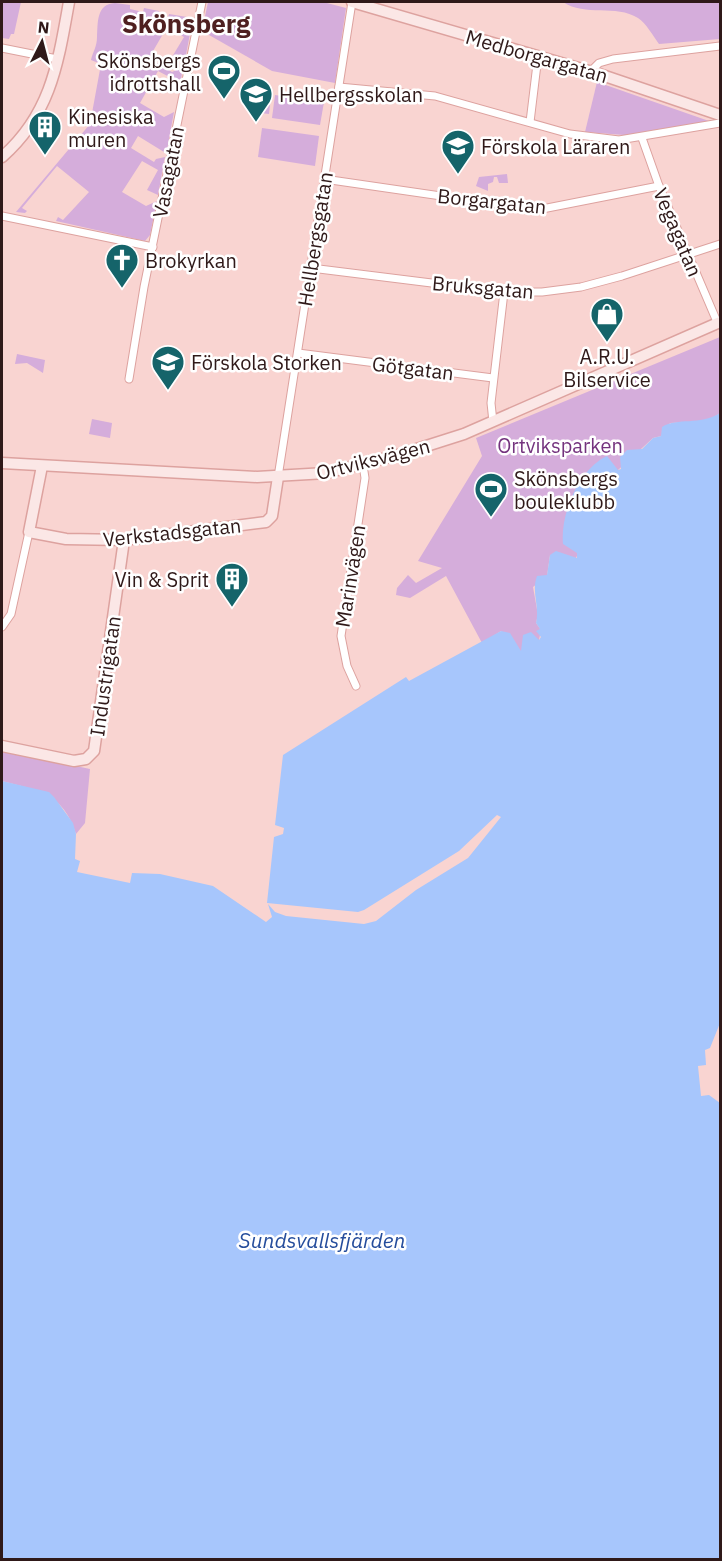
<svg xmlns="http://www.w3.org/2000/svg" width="722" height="1561" viewBox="0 0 722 1561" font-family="'IBM Plex Sans',sans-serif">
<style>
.green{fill:#d5addb}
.water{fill:#a7c6fc}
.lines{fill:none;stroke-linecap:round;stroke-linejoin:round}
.street-casing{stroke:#dda29f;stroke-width:9}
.secondary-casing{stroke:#dda29f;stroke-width:13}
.street{stroke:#fff;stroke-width:7}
.secondary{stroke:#fbe7e6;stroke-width:10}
.labels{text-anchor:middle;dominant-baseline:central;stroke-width:5;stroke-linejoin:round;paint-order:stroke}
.street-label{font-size:20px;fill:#2f1919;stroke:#fff}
.poi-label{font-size:20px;fill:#2f1919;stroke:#fff;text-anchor:start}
.park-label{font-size:20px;fill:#74337e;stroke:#fff}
.water-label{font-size:21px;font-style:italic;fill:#254d9c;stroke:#fff}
.district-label{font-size:26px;font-weight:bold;fill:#4f2020;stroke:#fff}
</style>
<rect width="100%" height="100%" fill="#f9d4d1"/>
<g class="green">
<polygon points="2,2 21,2 14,34 11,34 9,39 2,38"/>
<polygon points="208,2 323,2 346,8 335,83 272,71 202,31"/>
<path d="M563,2H720V39L659,44C653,36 646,23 638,18C616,4 585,17 563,2Z"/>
<path d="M115,3L130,5V9L143,12L144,8L159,11V15L168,17L169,14L193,18L185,60L181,62L172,57L184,37L167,27L149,58L172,72L183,67L181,79L177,81L158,71L140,103L164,117L174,112L167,150L164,152L138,136L131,148L154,162L156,159L165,157L158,195L147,190L158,170L142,161L122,192L146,206L157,201L150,235L145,241L56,221L58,217L63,220L89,192L57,166L22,208L27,211L25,213L16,212L90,124L101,64L91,60C93,51 97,47 97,37C98,23 96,4 115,3Z"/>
<polygon points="597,82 709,121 637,136 585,132"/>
<polygon points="256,92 271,95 269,114 253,112"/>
<polygon points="275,95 324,102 320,125 272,118"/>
<polygon points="262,128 319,136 315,166 258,157"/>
<polygon points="507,174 508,183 499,183 497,177 494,177 493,182 488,184 488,191 476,186 479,177"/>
<polygon points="720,337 720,413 708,421 670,423 661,436 653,438 618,470 576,558 550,555 547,576 533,587 538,615 536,623 541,630 539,640 521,652 501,631 482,643 446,576 410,598 396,595 397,588 408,575 416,583 442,568 418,561 482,456 476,438"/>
<polygon points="17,354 45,360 43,373 27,363 15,364"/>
<polygon points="92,419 112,423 110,438 89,434"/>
<path d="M2,750L90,769L85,823L76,834C63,793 39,791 2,781Z"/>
</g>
<path class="water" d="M720,413V1023L710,1048L705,1050L706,1065L698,1066L701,1096L709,1095L720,1103V1559H2V781L49,792L54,797L73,823L76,834L75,859L80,861L77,872L130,883L132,873L160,874L213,886L266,922L272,917L268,904L275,912L286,916L364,924L376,921L416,890L468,858L501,817L497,815L459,851L364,910L358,912L267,903L274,837L283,834L284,828L275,825L283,755L406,677L409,681L501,631L510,633L521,651L523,635L531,632L539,640L541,637L536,631L540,629L536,623C540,606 531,592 537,576L547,575L550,555L556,551L577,558V553L563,544C560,514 579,469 607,456L618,470L621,469L620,457L627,450L642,449L653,438L661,436L662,427C678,417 699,426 720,413Z"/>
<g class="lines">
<g class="street-casing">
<g id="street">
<polyline points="2,48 57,59"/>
<polyline points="591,71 599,63 613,59 720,46"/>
<polyline points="339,87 435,96 570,134 619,140 720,123"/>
<polyline points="530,122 538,56"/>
<polyline points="642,138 659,186 718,324"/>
<polyline points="324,179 537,210 659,186"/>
<polyline points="2,216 153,247"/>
<polyline points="311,268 504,292 542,292 581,287 622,276 720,244"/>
<polyline points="298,353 493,378"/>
<polyline points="129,379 144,287 202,2"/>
<polyline points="493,422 491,403 504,292"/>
<polyline points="278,477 352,2"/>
<polyline points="2,627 11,614 29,532"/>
<polyline points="356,686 347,666 341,636 365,478 363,465"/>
</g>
</g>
<g class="secondary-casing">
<g id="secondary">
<polyline points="352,2 599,74 720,115"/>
<path d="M2,157C51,114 58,63 69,2"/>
<polyline points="2,463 257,477 326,473 398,455 464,434 720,322"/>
<polyline points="42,466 29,532 66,539 124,540 266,522 272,516 278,477"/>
<polyline points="2,746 74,761 86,759 94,751 124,540"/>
</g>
</g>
<use href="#street" class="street"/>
<use href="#secondary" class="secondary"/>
</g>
<defs>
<g id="stadium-pin" transform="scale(1.725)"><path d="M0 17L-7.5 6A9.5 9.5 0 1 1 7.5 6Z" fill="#15646a" stroke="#fff"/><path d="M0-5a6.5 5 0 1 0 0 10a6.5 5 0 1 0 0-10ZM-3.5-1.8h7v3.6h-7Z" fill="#fff"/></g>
<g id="school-pin" transform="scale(1.725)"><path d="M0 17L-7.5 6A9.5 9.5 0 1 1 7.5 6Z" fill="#15646a" stroke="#fff"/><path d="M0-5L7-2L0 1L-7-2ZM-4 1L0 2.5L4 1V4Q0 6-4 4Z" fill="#fff"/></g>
<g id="building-pin" transform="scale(1.725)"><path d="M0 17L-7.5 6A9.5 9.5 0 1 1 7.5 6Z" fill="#15646a" stroke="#fff"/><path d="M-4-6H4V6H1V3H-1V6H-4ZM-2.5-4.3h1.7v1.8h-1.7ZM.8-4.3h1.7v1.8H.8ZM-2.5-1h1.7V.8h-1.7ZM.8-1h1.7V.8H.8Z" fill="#fff"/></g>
<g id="church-pin" transform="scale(1.725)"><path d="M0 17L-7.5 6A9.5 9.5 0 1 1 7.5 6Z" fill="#15646a" stroke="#fff"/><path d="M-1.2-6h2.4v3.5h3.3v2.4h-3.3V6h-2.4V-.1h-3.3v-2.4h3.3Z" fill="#fff"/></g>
<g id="shop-pin" transform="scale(1.725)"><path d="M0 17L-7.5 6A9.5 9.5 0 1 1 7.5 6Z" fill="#15646a" stroke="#fff"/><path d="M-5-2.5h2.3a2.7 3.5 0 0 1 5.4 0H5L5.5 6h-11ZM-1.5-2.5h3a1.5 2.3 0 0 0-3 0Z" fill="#fff"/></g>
</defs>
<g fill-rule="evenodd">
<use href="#stadium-pin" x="224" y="71"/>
<use href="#school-pin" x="256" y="94"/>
<use href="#building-pin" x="45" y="127"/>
<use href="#school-pin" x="458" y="146"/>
<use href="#church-pin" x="122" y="260"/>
<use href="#shop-pin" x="607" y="314"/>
<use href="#school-pin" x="168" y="362"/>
<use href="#stadium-pin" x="491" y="489"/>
<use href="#building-pin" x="232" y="579"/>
</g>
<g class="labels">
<g class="street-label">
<text transform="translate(537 56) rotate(16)">Medborgargatan</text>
<text transform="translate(168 172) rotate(-79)">Vasagatan</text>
<text transform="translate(492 201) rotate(6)">Borgargatan</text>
<text transform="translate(678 232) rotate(67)">Vegagatan</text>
<text transform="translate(315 239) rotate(-81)">Hellbergsgatan</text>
<text transform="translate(483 287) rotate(5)">Bruksgatan</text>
<text transform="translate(413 368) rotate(7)">Götgatan</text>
<text transform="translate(373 459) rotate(-14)">Ortviksvägen</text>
<text transform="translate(172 532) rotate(-6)">Verkstadsgatan</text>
<text transform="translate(350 576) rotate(-81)">Marinvägen</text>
<text transform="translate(105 676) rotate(-82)">Industrigatan</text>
</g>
<g class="poi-label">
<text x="201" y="60" text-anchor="end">Skönsbergs<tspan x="201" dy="23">idrottshall</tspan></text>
<text x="279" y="94">Hellbergsskolan</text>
<text x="68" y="116">Kinesiska<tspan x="68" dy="23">muren</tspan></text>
<text x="481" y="146">Förskola Läraren</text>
<text x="145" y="260">Brokyrkan</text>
<text x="607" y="356" text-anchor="middle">A.R.U.<tspan x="607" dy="23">Bilservice</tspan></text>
<text x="191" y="362">Förskola Storken</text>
<text x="514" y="478">Skönsbergs<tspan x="514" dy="23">bouleklubb</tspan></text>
<text x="209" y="579" text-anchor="end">Vin &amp; Sprit</text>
</g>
<g class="park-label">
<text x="560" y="445">Ortviksparken</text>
</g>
<g class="water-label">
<text x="322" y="1240">Sundsvallsfjärden</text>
</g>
<g class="district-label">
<text x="186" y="23">Skönsberg</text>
</g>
</g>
<rect width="722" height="1561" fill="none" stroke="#2f1919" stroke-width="6"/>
<g transform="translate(42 42) rotate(6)" stroke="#ffffff" stroke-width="4.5" paint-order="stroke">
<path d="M0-4.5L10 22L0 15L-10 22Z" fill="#2f1919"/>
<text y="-9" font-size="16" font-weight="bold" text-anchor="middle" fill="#2f1919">N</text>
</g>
</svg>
